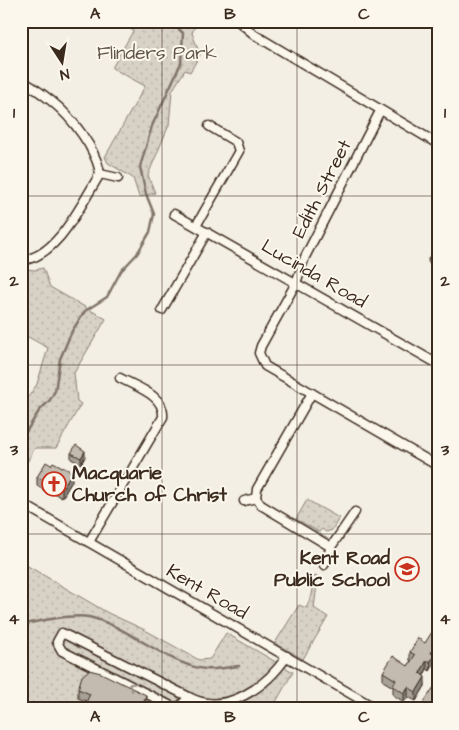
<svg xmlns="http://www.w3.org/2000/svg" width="459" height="730" viewBox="0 0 459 730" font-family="'Architects Daughter',sans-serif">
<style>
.park{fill:url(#park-dots);stroke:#8a7e72}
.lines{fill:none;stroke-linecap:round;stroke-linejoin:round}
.stream{stroke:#817468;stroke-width:2.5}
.minor-casing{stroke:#3b2a1e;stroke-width:11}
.minor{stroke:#fbf7ec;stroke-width:8}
.wall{fill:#a8a197;stroke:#3b2a1e}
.shaded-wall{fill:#88837b;stroke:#3b2a1e}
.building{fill:#c3bbb0;stroke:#3b2a1e}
.oneway{stroke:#9b9085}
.grid{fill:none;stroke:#3b2a1e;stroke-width:1;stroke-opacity:0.55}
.labels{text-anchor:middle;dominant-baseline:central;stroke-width:4;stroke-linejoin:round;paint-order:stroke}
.park-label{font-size:19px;fill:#625448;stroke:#fbf7ec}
.street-label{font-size:19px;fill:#3b2a1e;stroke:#fbf7ec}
.poi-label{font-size:19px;font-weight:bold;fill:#3b2a1e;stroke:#fbf7ec;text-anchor:start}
.neatline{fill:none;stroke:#3b2a1e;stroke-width:2}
.grid-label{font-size:16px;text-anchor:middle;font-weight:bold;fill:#3b2a1e}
</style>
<defs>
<pattern id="park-dots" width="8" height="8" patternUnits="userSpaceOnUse" patternTransform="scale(1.25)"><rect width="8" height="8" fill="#d8d1c6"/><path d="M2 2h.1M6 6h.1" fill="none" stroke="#bab4aa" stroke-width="1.8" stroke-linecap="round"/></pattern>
</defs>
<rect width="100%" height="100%" fill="#f3efe4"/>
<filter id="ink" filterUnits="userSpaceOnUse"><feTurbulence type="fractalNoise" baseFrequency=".02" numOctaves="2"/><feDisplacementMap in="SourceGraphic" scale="10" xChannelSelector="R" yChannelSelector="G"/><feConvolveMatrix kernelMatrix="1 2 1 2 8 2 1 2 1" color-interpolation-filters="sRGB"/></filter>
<g filter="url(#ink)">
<g class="park">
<polygon points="120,21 198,21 192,33 200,55 190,72 185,70 172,91 169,125 148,175 155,193 139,197 133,178 108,163 105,157 145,86 112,68 133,31"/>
<polygon points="43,268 50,287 106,319 74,373 77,401 81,404 56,448 35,448 21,473 21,408 37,384 48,348 21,333 21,290 25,269 35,270"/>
<polygon points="307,500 339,518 332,530 326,532 322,529 319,532 296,519"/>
<polygon points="21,562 108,613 145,630 199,660 210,659 226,633 293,672 273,707 275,709 21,709"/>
<polygon points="315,576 318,577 314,608 328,617 303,659 275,643 299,605 306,608 312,595"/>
</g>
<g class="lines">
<g class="stream">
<polyline points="21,440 39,411 50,400 55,391 60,359 72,331 85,311 107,297 121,271 137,254 150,232 154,214 146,194 140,167 152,126 181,63 183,33 170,21"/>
<path d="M21,625C38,621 73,614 89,617C128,626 168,665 205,669C215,670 228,667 239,666"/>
</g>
<g class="minor-casing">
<g id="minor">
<polyline points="238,21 255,35 438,144"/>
<path d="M21,80C51,98 71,115 89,145C94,154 99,164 100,174"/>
<polyline points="380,111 305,257 296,283 261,346 259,353 265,366 438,466"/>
<polyline points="100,174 118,178"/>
<polyline points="174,214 438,364"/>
<polyline points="196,226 239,151 236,142 209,126"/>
<path d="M21,260C57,259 83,201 100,174"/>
<polyline points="433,260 438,263"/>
<polyline points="162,310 207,232"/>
<polyline points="312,393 257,489 256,498 261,505 331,547"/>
<polyline points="244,501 256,498"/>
<polyline points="21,503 377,709"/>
<path d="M89,542L163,417C165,395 136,387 120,378"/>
<polyline points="324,565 331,547 355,512"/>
<path d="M189,697L180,706L173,707L62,651L57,642L62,633L189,697C226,717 267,686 287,656"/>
</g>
</g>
<use href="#minor" class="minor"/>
</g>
<g class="wall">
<polygon points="71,453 85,457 81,464 71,459"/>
<polygon points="37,477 72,481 62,498 46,488 45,491 37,486"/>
<polygon points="438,635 438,651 434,656 434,664 430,671 427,669 424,675 425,686 416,701 408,697 404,702 393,695 393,687 383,681 383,672 408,666 411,662 410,661 410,652"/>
<polygon points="78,689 146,704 144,709 83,709 86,701 78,698"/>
</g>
<g class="shaded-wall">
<polygon points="85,451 85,457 81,464 81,458"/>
<polygon points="72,472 72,481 62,498 62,489"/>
<polygon points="46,479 46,488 45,491 45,481"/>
<polygon points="438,641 438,651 434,656 434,664 430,671 431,653"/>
<polygon points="427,660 427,669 420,682 420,673"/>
<polygon points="425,677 425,686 416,701 416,692"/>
<polygon points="408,687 408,697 404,702 404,693"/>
<polygon points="146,695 146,704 144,709 141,709"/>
</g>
<g class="building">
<polygon points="76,445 85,451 81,458 71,453"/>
<polygon points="46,462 51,465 53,462 72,472 62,489 46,479 45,481 37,477"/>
<polygon points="432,632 438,635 438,641 431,653 434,655 430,662 427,660 420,673 425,677 416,692 408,687 404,693 393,686 396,680 383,672 393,656 408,666 415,655 410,652 418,638 425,643"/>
<polygon points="89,670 101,673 146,695 141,709 83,709 90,694 78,689 82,676"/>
<polygon points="434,687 438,687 438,709 424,709 422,705"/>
</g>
<defs><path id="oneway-chevron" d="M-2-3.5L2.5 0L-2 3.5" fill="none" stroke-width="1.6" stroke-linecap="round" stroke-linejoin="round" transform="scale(1.25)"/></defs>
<use class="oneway" href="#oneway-chevron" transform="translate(132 686) rotate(-153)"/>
</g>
<path class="grid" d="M162,21V709M297,21V709M21,196H438M21,365H438M21,534H438"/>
<defs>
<g id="church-ring" transform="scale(1.25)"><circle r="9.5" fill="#fbf7ec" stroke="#c8321e" stroke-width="1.5"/><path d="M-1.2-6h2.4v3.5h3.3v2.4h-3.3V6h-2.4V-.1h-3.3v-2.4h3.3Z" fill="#c8321e"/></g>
<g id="school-ring" transform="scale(1.25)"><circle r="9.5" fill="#fbf7ec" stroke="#c8321e" stroke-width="1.5"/><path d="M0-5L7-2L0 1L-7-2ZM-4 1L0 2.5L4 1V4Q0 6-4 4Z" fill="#c8321e"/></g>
</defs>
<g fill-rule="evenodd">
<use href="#church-ring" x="54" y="484"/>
<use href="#school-ring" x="407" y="569"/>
</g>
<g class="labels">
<g class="park-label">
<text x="157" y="53">Flinders Park</text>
</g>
<g class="street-label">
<text transform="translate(322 189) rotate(-63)">Edith Street</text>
<text transform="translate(314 274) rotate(30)">Lucinda Road</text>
<text transform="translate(207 592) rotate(30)">Kent Road</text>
</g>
<g class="poi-label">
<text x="72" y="473">Macquarie<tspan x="72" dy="22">Church of Christ</tspan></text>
<text x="390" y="558" text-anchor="end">Kent Road<tspan x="390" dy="22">Public School</tspan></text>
</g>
</g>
<rect width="459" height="730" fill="none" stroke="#fbf7ec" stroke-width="55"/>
<g transform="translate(62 62) rotate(168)" stroke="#fbf7ec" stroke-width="4" paint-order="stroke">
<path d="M0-4L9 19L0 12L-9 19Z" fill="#3b2a1e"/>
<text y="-8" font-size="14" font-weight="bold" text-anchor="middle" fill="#3b2a1e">N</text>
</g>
<rect x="28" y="28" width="404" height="674" class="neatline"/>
<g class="grid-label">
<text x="95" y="19">A</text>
<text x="230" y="19">B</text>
<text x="364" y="19">C</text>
<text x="14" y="118">1</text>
<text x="445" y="118">1</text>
<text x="14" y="286">2</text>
<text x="445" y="286">2</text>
<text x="14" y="455">3</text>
<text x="445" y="455">3</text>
<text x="14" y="624">4</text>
<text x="445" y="624">4</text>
<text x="95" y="722">A</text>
<text x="230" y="722">B</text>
<text x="364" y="722">C</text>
</g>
</svg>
